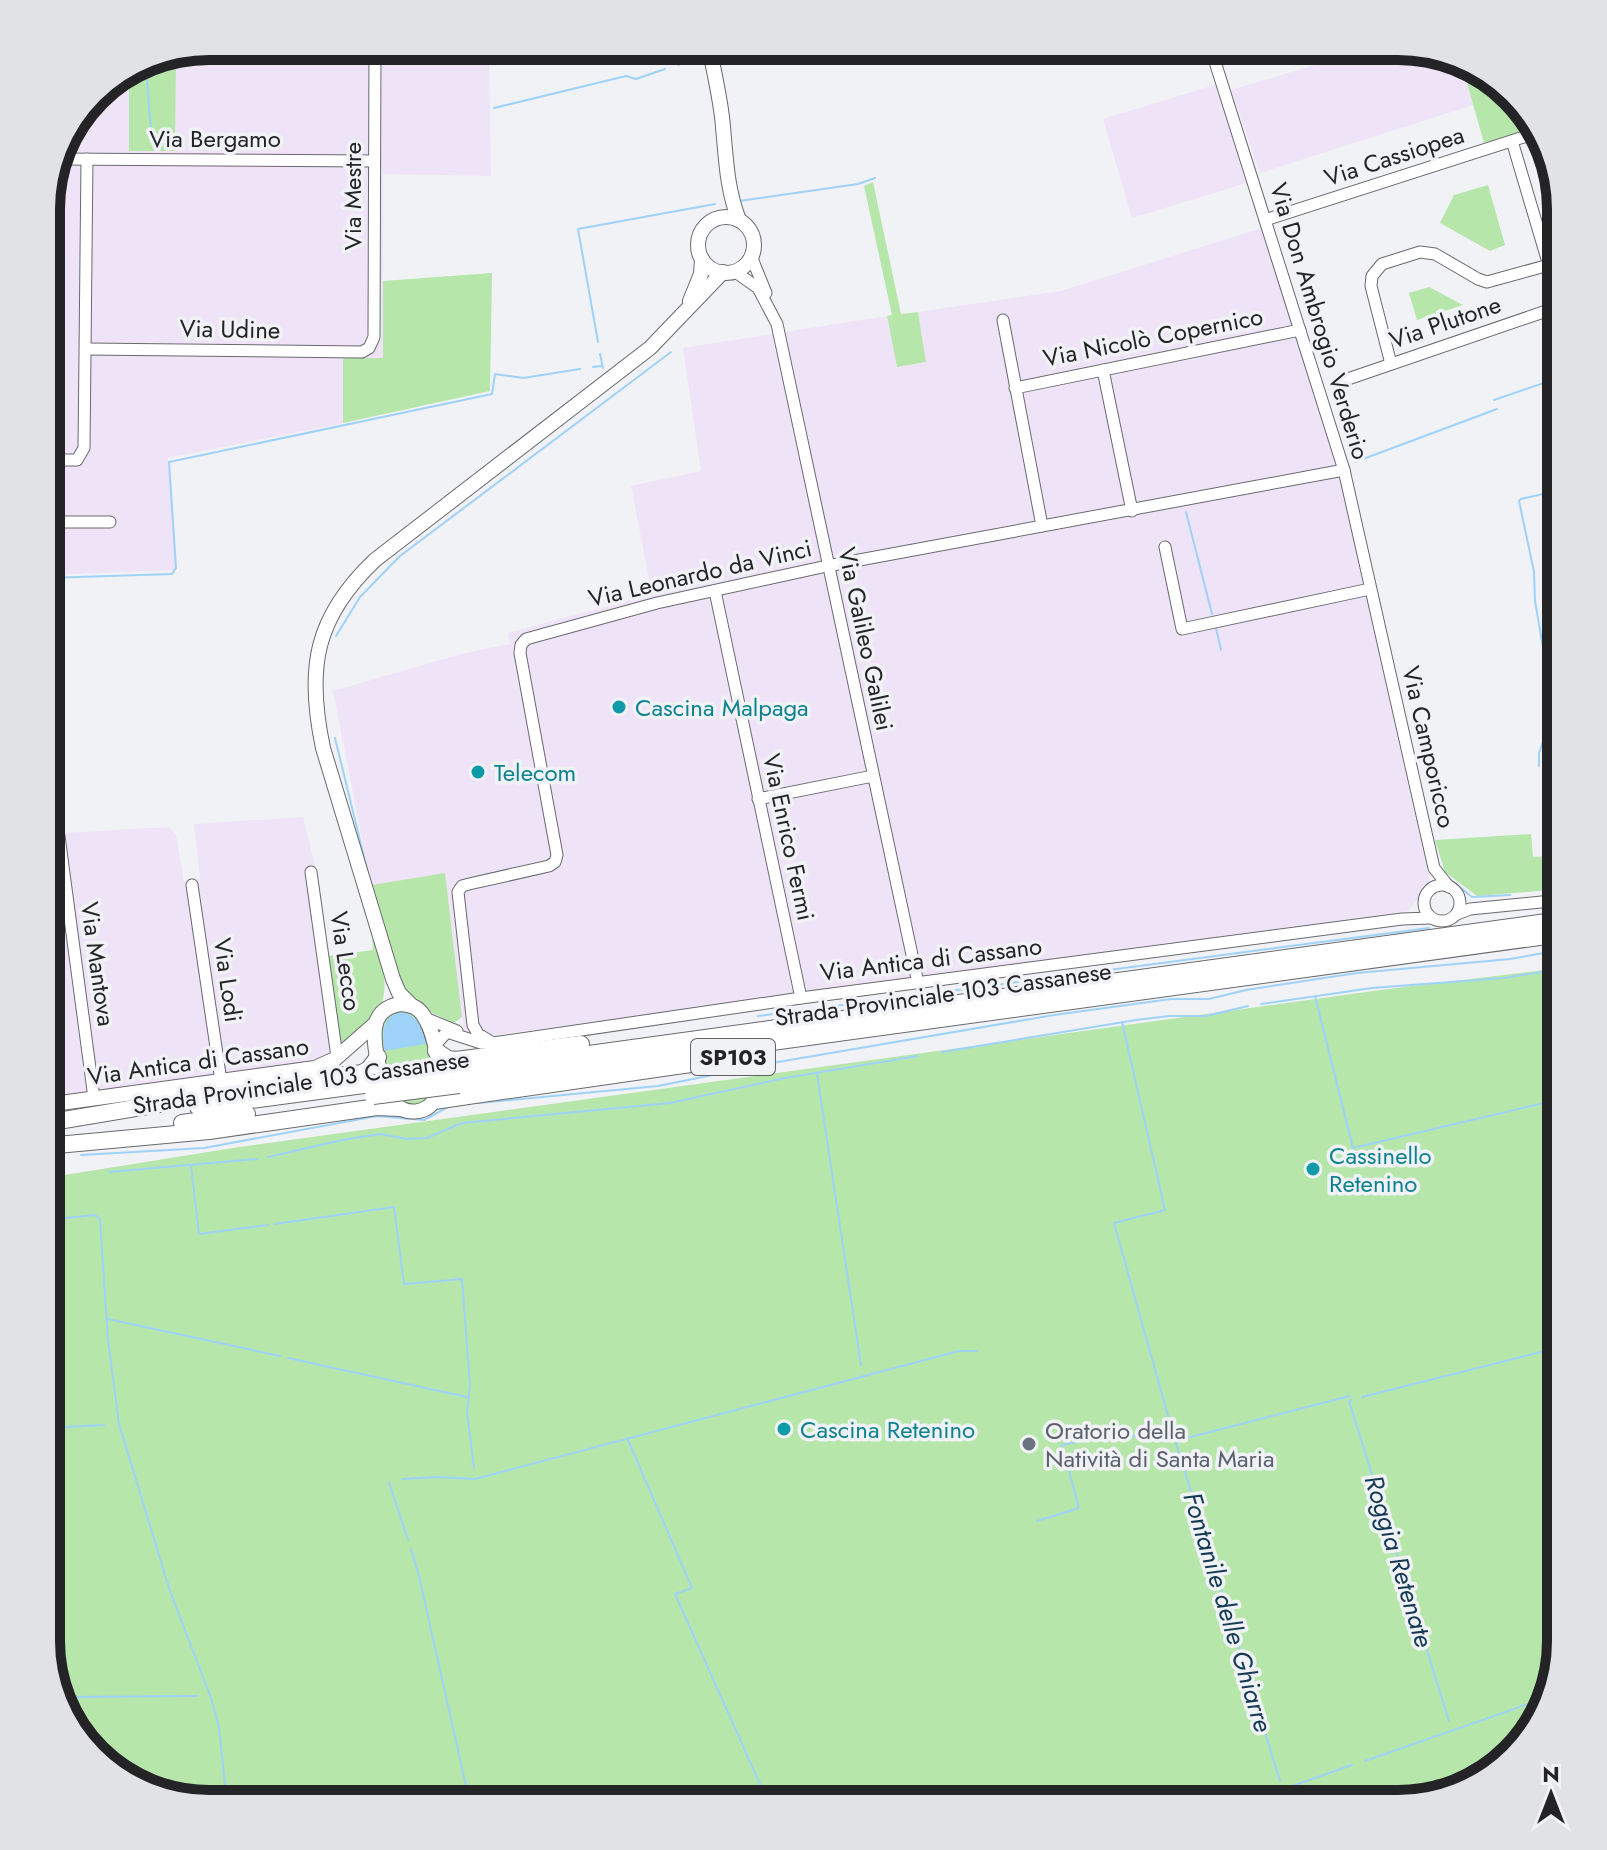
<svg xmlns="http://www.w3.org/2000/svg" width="1607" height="1850" viewBox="0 0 1607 1850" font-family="Jost,sans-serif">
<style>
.industrial{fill:#efe3f7}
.green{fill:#b6e6aa}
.water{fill:#9fd2f8}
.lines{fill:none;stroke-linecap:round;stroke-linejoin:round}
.stream{stroke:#9fd2f8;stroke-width:2}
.minor-casing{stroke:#696a6e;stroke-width:13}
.major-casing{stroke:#696a6e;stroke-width:16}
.highway-casing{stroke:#696a6e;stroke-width:18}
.minor{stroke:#fff;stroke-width:11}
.major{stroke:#fff;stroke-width:14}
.highway{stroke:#fff;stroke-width:16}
.highway-bridge-casing{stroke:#696a6e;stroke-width:18;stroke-linecap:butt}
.highway-bridge{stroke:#fff;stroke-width:16}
.culture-dot{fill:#0f9aa8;stroke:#f1f2f6;stroke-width:3}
.worship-dot{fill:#6b7280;stroke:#f1f2f6;stroke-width:3}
.labels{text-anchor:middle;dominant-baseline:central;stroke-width:7;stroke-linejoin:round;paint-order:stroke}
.shield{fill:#f1f2f6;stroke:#626264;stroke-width:2}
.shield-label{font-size:22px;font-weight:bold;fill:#242426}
.street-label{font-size:24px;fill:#242426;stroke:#f1f2f6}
.culture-label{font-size:24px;fill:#0d838f;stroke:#f1f2f6;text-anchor:start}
.worship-label{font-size:24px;fill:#5b616d;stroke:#f1f2f6;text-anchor:start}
.water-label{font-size:26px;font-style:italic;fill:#143a54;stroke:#f1f2f6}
.rim{fill:none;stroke:#242426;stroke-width:10}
</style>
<rect width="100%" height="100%" fill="#f1f2f6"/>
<g class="industrial">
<polygon points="209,46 489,46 491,176 383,174 383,359 343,358 343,423 168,458 176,570 46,575 46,198 63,137 101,87 147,58"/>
<polygon points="1379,46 1408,46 1461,62 1473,105 1260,173 1231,90"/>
<polygon points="1218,84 1250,182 1132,218 1103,119"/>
<polygon points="1265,227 1332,443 1430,883 1408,911 488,1036 464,1031 445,873 371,885 333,691 465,653 510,644 508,633 652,594 631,486 701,471 683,348 887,316 897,367 926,362 918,312 1061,291"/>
<polygon points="303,817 315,865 341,1060 46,1110 46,819 62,818 64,833 169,827 176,835 184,882 200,879 194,824"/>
</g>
<g class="green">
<polygon points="176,52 175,151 129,151 129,69 147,58"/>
<polygon points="1461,62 1479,68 1528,110 1534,128 1484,143"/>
<polygon points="873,182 901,314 918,312 926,362 897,367 887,316 892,315 864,186"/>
<polygon points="1488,185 1505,245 1490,251 1440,223 1454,195"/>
<polygon points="492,273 490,391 343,423 343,358 383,358 383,281"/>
<polygon points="1429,287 1463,305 1417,320 1409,293"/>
<polygon points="1531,834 1533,857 1548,856 1551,890 1477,896 1445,872 1435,840"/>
<path d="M445,873L462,1017L454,1023C439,1016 423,1010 411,998C394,981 379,911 372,885Z"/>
<path d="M372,937C378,953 387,975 384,993C382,1015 361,1037 341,1044L328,956L373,950Z"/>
<polygon points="1561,968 1561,1642 1544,1714 1497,1771 1399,1804 208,1804 136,1787 79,1740 46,1642 46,1178 239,1147 1388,989"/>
<path d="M400,1009L415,1014C429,1042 434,1064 432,1096L421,1105L403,1104L387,1075L380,1037L381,1025L387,1014Z"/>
</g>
<path class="water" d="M401,1012C419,1014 422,1029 426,1044L384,1051C383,1033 380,1017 401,1012Z"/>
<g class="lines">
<g class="stream">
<polyline points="721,50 721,51"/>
<polyline points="725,50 736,46"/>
<path d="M144,60C150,89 147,119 155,148"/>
<polyline points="678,65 701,56"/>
<polyline points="494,108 626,76 636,79 665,69"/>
<polyline points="739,201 858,184 875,178"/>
<polyline points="598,342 578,229 715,204"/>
<polyline points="600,354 603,368"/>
<polyline points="593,367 601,366"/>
<polyline points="1494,400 1561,377"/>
<polyline points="1355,462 1497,409"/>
<polyline points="1186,512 1212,614"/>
<polyline points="46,578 172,574 176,568 169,462 492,394 495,374 523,378 580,369"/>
<polyline points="1216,628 1221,650"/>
<polyline points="336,636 360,597 400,556 671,352"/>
<polyline points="335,738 367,869"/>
<polyline points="1539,766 1539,753 1554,711 1535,601 1534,572 1519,501 1521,499 1561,490"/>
<polyline points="1450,879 1472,897 1510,895"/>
<polyline points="1315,996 1353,1148 1548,1102 1561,1160"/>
<polyline points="1261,1004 1372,988 1503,978 1561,969"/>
<polyline points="758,1016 1429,928"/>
<polyline points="1122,1022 1165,1210 1114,1223 1172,1430"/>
<polyline points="942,1052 1136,1020 1169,1016 1206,1016 1248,1006"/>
<polyline points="389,1065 429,1060"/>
<polyline points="817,1074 861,1365"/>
<polyline points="478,1103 658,1086 778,1062 1054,1015 1171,999 1209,999 1246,990 1357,973 1510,959 1561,950"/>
<polyline points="81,1155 204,1148 377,1116 424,1120 448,1107"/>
<polyline points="268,1157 342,1140 380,1134 407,1139 427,1138 462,1123 670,1103 785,1078 918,1056"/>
<polyline points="191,1166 199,1234 268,1225"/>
<polyline points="109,1172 257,1159"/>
<polyline points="46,1220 95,1215 100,1219 108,1340 119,1424 170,1591 211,1698 219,1727 227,1804"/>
<polyline points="275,1224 394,1207 404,1284 462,1279 470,1385 467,1412 474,1468"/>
<polyline points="108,1319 280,1356"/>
<polyline points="288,1358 467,1397"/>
<polyline points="1362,1397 1561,1347"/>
<polyline points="1352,1400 1349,1401 1449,1721"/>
<polyline points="46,1428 104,1425"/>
<polyline points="628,1440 692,1588 675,1594 769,1804"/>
<polyline points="1176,1443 1280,1781"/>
<polyline points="402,1479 437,1477 475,1479 959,1351 977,1351"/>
<polyline points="389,1482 408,1540"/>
<polyline points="1037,1521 1079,1508 1062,1445 1113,1434 1175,1441 1350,1396"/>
<polyline points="411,1549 419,1576 470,1804"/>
<polyline points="65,1697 197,1696"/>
<polyline points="1365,1761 1548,1697"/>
<polyline points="1241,1804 1352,1765"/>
</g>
<g class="minor-casing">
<g id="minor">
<polyline points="1210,46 1344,470 1434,868 1449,887"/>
<polyline points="57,159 374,161"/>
<polyline points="1265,220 1536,133"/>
<polyline points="751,256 766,293"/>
<polyline points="734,271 758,288 777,324 918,983"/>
<polyline points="1003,320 1042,526"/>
<polyline points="86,349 362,352 369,348 374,337 375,46"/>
<polyline points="1391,364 1371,286 1372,276 1382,264 1420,252 1435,254 1478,279 1487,282 1549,265"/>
<polyline points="1103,370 1132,511"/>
<polyline points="1342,381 1561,306 1512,141"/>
<polyline points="1015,388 1300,330"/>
<polyline points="46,460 77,460 84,448 87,159"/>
<polyline points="49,522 110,522"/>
<polyline points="1165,547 1182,629 1370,589"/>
<polyline points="48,567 49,460"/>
<polyline points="715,591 801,998"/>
<polyline points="758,799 873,776"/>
<polyline points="46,827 59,836 94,1098"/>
<polyline points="311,872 337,1057"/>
<circle cx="1442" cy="903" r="18"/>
<polyline points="192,885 221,1081"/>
<polyline points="1457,914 1470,909 1561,900"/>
<polyline points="425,1018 457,1031"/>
<polyline points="493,1043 478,1034 473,1025 458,892 462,886 469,884 549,866 555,862 557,855 520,653 521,645 526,639 657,603 827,566 1344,470"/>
<polyline points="435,1045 447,1032 481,1043 493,1043 801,998 1402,919 1431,918"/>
</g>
</g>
<g class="major-casing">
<g id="major">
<path d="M709,46C714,73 721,100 723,127C726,159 727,190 739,220"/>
<circle cx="726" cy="245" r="28"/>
<polyline points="690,301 701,274 702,259"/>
<path d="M402,1004C411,1005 418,1007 423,1015C434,1030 446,1082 436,1098C427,1114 406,1116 394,1103C381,1089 370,1037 377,1020C382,1009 391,1005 402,1004Z"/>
<path d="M412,1006L399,993L393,979L323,748C306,668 315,617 375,560L650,348L723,272"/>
<polyline points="46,1105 315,1068 335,1059 376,1023"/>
</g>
</g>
<g class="highway-casing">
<g id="highway">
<polyline points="436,1051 448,1059 456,1060 581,1044"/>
<polyline points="457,1072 1561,920"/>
<polyline points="459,1085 1561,934"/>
<polyline points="434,1101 718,1060"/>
<polyline points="198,1107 371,1084"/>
<polyline points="46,1123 273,1085 362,1073 369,1069 378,1057"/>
<polyline points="182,1123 247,1114"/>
<polyline points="46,1146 209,1131 377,1107 399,1108"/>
</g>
</g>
<use href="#minor" class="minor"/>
<use href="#major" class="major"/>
<use href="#highway" class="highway"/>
<g class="highway-bridge-casing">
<g id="highway-bridge">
<polyline points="371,1084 457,1072"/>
<polyline points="373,1096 459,1085"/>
</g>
</g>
<use href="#highway-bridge" class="highway-bridge"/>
</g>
<g class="culture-dot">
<circle cx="619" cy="707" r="8"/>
<circle cx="478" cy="772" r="8"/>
<circle cx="1313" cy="1169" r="8"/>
<circle cx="784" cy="1429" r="8"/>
</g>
<circle class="worship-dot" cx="1029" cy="1444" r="8"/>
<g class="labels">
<rect class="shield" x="691" y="1039" width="84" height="36" rx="6"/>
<g class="shield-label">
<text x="733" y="1057">SP103</text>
</g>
<g class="street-label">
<text x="215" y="138">Via Bergamo</text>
<text transform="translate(1394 156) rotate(-18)">Via Cassiopea</text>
<text transform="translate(352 196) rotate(-90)">Via Mestre</text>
<text transform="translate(1320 321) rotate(73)">Via Don Ambrogio Verderio</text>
<text transform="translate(1445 322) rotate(-19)">Via Plutone</text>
<text transform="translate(230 329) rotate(1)">Via Udine</text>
<text transform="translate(1153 337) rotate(-11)">Via Nicolò Copernico</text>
<text transform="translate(700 573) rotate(-13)">Via Leonardo da Vinci</text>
<text transform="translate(866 639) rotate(78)">Via Galileo Galilei</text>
<text transform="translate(1429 747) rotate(77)">Via Camporicco</text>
<text transform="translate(789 837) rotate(78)">Via Enrico Fermi</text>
<text transform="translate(931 959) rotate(-7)">Via Antica di Cassano</text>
<text transform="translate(346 961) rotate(82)">Via Lecco</text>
<text transform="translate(98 964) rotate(82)">Via Mantova</text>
<text transform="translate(228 980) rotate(82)">Via Lodi</text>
<text transform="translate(943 994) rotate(-8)">Strada Provinciale 103 Cassanese</text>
<text transform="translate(198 1061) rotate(-8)">Via Antica di Cassano</text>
<text transform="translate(301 1082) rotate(-8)">Strada Provinciale 103 Cassanese</text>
</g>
<g class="culture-label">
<text x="635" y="707">Cascina Malpaga</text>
<text x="494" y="772">Telecom</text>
<text x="1329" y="1155">Cassinello<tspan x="1329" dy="28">Retenino</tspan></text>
<text x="800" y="1429">Cascina Retenino</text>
</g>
<g class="worship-label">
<text x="1045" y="1430">Oratorio della<tspan x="1045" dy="28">Natività di Santa Maria</tspan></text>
</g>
<g class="water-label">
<text transform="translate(1399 1561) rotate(73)">Roggia Retenate</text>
<text transform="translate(1228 1612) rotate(73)">Fontanile delle Ghiarre</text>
</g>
</g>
<path d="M0 0H1607V1850H0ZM209 60H1398A149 149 0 0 1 1547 209V1641A149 149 0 0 1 1398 1790H209A149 149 0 0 1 60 1641V209A149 149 0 0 1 209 60Z" fill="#e1e2e5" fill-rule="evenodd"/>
<path class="rim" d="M209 60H1398A149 149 0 0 1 1547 209V1641A149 149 0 0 1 1398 1790H209A149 149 0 0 1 60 1641V209A149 149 0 0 1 209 60Z"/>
<g transform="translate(1551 1794)" stroke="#f1f2f6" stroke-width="6" paint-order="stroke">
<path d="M0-6L14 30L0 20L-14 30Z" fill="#242426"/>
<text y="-12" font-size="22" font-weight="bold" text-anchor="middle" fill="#242426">N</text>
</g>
</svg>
